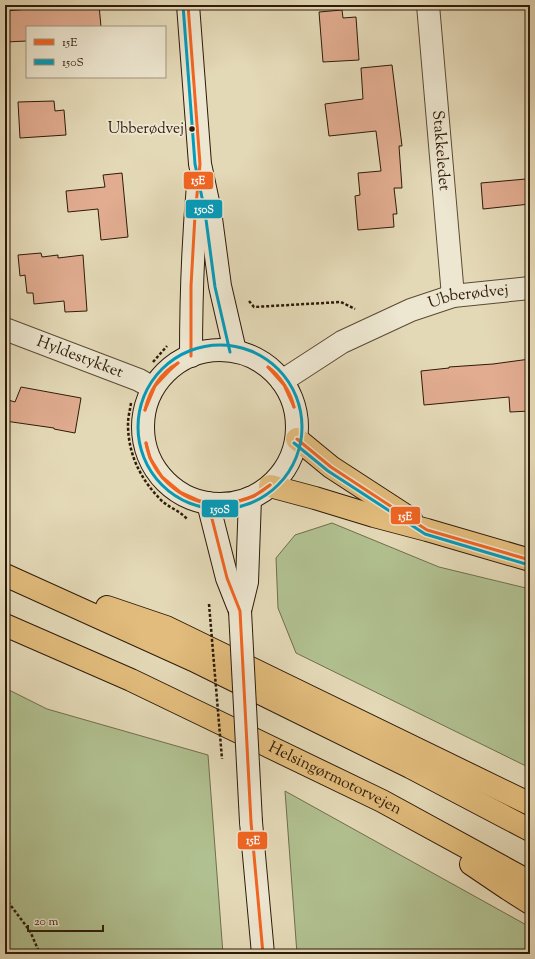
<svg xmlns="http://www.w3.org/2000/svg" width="535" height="959" viewBox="0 0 535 959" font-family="'Sorts Mill Goudy',serif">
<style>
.green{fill:#b1c090;stroke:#706e4c}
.building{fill:#e1ac90;stroke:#2e1b09}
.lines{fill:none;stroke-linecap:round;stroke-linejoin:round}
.minor-casing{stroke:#5c4a34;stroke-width:24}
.secondary-casing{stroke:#2e1b09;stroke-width:24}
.motorway-casing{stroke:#2e1b09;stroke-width:24}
.path{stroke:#2e1b09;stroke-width:2.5;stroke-dasharray:3 2;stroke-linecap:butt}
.minor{stroke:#ede6d0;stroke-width:22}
.secondary{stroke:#ede6d0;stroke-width:22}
.motorway{stroke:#e2bc7c;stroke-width:22}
.secondary-bridge-casing{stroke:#2e1b09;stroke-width:24;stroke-linecap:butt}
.path-bridge{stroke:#2e1b09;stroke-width:2.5;stroke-dasharray:3 2;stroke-linecap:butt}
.secondary-bridge{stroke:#ede6d0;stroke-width:22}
.bus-1-casing{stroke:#ede6d0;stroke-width:6}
.bus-2-casing{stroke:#ede6d0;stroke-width:6}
.bus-1{stroke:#f26522;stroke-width:3}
.bus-2{stroke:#059bba;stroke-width:3}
.bus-dot{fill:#2e1b09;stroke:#ede6d0;stroke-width:1.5}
.labels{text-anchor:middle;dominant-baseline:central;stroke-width:4;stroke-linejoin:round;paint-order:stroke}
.bus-label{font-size:15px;fill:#2e1b09;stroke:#ede6d0;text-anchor:end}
.street-label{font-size:16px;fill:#2e1b09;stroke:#ede6d0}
.line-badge{stroke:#ede6d0;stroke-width:1.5}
.badge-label{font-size:11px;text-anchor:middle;font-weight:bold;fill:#fff}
</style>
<rect width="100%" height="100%" fill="#e4d9b7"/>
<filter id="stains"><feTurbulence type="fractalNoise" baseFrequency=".005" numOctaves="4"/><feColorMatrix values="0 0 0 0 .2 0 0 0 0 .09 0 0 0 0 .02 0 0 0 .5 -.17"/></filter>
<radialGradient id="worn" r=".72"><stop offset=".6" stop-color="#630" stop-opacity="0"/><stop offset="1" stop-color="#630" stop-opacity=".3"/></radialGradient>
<g class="green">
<polygon points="332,523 439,567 530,589 530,768 296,653 278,608 276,558 295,535"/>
<polygon points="5,688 47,709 208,755 223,954 5,954"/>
<polygon points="285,791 530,927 530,954 297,954"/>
</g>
<g class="building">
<polygon points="76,5 99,5 101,27 27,27 27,41 5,42 5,11"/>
<polygon points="342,10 343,18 356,17 359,60 323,62 319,12"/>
<polygon points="392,65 402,146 399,146 402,188 394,188 397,214 393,214 394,227 358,230 355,196 360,195 358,173 381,171 376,131 329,136 325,104 363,99 361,68"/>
<polygon points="54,101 55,111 64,110 66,135 20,138 18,102"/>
<polygon points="122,173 128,237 101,240 98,209 68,212 66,191 105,187 103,175"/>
<polygon points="526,179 526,180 530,180 530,204 483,209 481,183"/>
<polygon points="41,253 42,257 58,255 58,258 83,255 87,311 65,312 64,301 34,304 33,293 27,293 25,275 20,276 18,255"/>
<polygon points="530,359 530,411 510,412 509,397 424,405 421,371 449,368 449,367 493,364"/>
<polygon points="21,387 81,398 75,433 54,429 54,428 5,421 5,399 15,402"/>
</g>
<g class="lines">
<g class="minor-casing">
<g id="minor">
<path id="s1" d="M428,5L453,296"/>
<path id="s2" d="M5,329L139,380L153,388"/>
<path id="s3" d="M282,381L342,342L411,310L453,296L530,288"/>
</g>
</g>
<g class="secondary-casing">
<g id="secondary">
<polyline points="188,5 200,164 210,211 220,286 235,351"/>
<circle cx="220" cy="427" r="77"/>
<path d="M191,356C191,299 193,242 198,185"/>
<polyline points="208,503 227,578 240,611"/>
<polyline points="240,611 247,582 250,498"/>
<polyline points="251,822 263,954"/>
</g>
</g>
<g class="motorway-casing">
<g id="motorway">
<polyline points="297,439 331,467 411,519"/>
<polyline points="270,486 315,498 374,516 427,530 530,560"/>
<polyline points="5,575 193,660 410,767 530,830"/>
<polyline points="107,607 166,627 530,804"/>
<path id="s4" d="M5,625L131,680L382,801L530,882"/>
<polyline points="471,864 508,889 530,903"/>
</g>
</g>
<g class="path">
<polyline points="249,301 254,307 341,302 355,309"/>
<polyline points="153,362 167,346"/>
<path d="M131,403C130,410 128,417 128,424C128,455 141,480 162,501C170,508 180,511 187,519"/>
<polyline points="5,898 30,931 40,954"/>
</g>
<use href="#minor" class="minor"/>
<use href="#secondary" class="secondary"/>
<use href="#motorway" class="motorway"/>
<g class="secondary-bridge-casing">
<polyline id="secondary-bridge" points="240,611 251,822"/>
</g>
<polyline class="path-bridge" points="209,604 222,759"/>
<use href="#secondary-bridge" class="secondary-bridge"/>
<g class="bus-1-casing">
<g id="bus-1">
<polyline points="188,5 200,164 195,215 191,286 191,356"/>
<path d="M268,367C280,375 291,393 294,407"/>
<polyline points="268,367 284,385 294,407"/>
<path d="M145,410C149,391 161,372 178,363"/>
<polyline points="145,410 155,386 169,371 178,363"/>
<polyline points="297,439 331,467 427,530 530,560"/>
<polyline points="146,443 150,458 162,477 180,492 200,501 221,504"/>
<path d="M146,443C152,478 185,505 221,504"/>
<polyline points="239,501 254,496 270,485"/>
<path d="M239,501C252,498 261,493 270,485"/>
<polyline points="208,503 227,578 240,611 251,822 263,954"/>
</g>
</g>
<g class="bus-2-casing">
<g id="bus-2">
<polyline points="183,5 195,164 205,212 215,287 230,352"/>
<circle cx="220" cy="427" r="82"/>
<polyline points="294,443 328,471 425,534 529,565"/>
</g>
</g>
<use href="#bus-1" class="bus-1"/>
<use href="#bus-2" class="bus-2"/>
</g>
<circle class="bus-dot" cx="192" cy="129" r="3.5"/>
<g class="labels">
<g class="bus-label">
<text x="184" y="129">Ubberødvej</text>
</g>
<g class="street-label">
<text stroke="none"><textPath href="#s1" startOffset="146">Stakkeledet</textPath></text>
<text stroke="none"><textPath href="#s3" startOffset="207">Ubberødvej</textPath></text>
<text stroke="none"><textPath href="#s2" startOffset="80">Hyldestykket</textPath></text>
<text stroke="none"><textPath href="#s4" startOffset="364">Helsingørmotorvejen</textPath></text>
</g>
</g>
<g class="line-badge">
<rect x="183" y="171" width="31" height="19" rx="4" fill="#f26522"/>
<rect x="185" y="199" width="38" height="20" rx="4" fill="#059bba"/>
<rect x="201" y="499" width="38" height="19" rx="4" fill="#059bba"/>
<rect x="390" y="506" width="31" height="19" rx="4" fill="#f26522"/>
<rect x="237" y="831" width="31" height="19" rx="4" fill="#f26522"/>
</g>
<g class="badge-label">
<text x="198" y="184">15E</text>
<text x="204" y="213">150S</text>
<text x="220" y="513">150S</text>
<text x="405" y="520">15E</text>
<text x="253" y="844">15E</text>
</g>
<rect width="535" height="959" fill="none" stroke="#e4d9b7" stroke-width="20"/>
<rect x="6" y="6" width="523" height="947" fill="none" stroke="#2e1b09" stroke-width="2"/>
<rect x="10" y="10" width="515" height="939" fill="none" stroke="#2e1b09"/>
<rect x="26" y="26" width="140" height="52" fill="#ede6d0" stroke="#a19580"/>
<rect x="34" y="39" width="20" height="6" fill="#f26522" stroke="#a19580"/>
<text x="62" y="46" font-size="12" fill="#2e1b09">15E</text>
<rect x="34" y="59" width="20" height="6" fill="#059bba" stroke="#a19580"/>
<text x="62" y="66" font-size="12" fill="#2e1b09">150S</text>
<path d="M28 925v6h75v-6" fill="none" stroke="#2e1b09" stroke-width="2"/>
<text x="34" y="925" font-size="12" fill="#2e1b09" stroke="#ede6d0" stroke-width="3" paint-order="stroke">20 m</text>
<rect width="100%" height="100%" filter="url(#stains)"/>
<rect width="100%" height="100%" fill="url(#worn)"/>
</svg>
